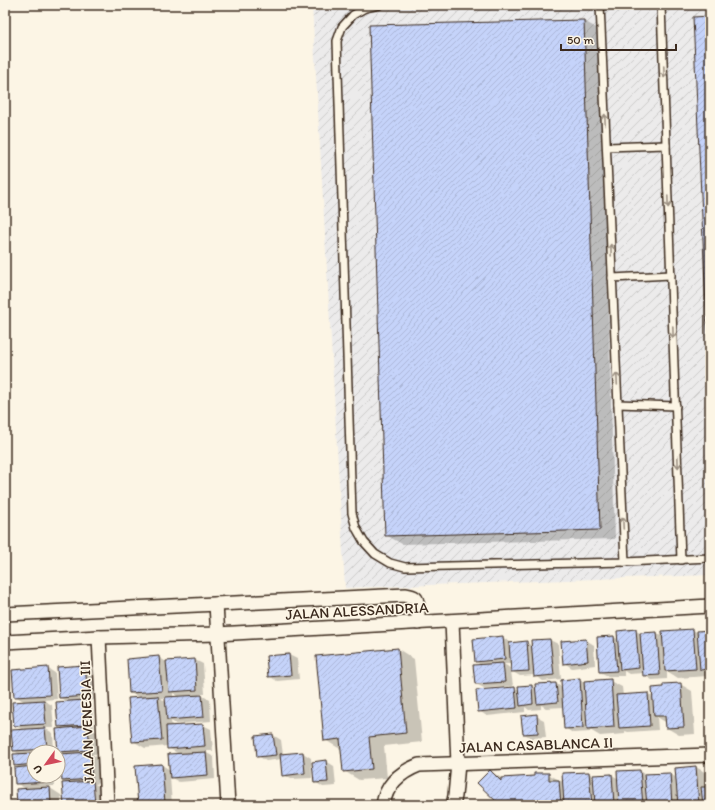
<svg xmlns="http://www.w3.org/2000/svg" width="715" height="810" viewBox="0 0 715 810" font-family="Itim,sans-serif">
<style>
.industrial{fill:url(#industrial-furrows)}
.shadow{fill:#0003;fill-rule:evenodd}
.building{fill:url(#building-hatch);stroke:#3b2a1e}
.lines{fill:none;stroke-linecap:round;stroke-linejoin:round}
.lane-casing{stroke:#3b2a1e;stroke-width:10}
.street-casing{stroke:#3b2a1e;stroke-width:16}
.lane{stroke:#fcf5e5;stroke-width:7}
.street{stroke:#fcf5e5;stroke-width:13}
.oneway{stroke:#9c9082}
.labels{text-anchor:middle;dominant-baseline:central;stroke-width:3;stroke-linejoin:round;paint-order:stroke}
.street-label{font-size:15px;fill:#3b2a1e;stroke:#fcf5e5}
</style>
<defs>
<pattern id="industrial-furrows" width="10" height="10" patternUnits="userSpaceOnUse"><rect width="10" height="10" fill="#ecebeb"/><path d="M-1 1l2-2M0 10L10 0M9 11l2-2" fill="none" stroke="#cbcac9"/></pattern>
<pattern id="building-hatch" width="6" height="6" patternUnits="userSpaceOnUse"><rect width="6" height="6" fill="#c5d3fa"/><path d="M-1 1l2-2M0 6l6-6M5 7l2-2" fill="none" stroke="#aab5d6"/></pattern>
</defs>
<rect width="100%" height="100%" fill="#fcf5e5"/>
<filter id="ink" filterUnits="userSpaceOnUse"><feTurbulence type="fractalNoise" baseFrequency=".025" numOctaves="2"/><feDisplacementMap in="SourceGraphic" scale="8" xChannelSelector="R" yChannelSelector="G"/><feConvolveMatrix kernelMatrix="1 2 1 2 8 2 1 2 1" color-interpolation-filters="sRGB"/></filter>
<g filter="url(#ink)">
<polygon class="industrial" points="312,5 710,5 710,575 345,588"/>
<g class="shadow">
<polygon points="584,21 600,30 615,539 402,544 386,535"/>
<polygon points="693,630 698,633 710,631 710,674 707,674 708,676 678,678 667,671 667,679 652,680 644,675 644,673 629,674 624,671 624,676 608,676 600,672 598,638 614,637 619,640 618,632 636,631 642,634 657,633 663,637"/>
<path d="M502,637L510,642V644L526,642L532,646L550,640L558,644L561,679L543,681L535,675L520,676L511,671L513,686L484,688L476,684L483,666L476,662ZM504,664H512V669L510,668Z"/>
<polygon points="586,640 594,645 595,665 572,668 564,663"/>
<polygon points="398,649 414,659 422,742 384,746 387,778 359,780 344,771 342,750 325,740"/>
<polygon points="289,655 297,659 299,679 277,681 269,676"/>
<path d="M159,657L166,662L195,660L203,664L205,694H199L210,700L211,721L176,724L171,721L172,727L203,725L211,729L213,751H203L214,757L215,779L179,782L170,777L172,805H141L139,804L162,765L170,770L179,754L168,748V746L145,748L133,741L140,698L130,693ZM173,693L180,697L173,698ZM160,698H166L167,702Z"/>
<polygon points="85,666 93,670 95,700 84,701 92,706 94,729 91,729 96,732 98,754 92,754 98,758 100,783 95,784 100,787 102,805 65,805 63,784 68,784 62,781 65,755 59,751 64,729 59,726 68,702 60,698"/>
<polygon points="47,668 55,673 57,699 43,700 52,705 54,728 44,728 53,733 54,752 34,752 34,776 54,776 55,786 47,786 61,795 62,805 18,805 26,789 16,783 20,768 15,765 21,755 14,751 23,730 14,725 25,702 15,696"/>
<polygon points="579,679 584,682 610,681 622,687 623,696 648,694 654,698 680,684 692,691 695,734 679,735 667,728 667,723 657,717 658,730 628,732 625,731 625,734 600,736 590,730 590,732 573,733 565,728 563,707 546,708 541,705 541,709 529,710 525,707 525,712 487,716 479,711 478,691 515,688 520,690 531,686 536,689 556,684 562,687"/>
<polygon points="536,716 544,720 546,737 532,738 524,734"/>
<polygon points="273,735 281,740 283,755 303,753 311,758 312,778 291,779 283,775 282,759 266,761 258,756"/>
<polygon points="326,761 334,766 336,786 323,787 315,782 313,763"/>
<polygon points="696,767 708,774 709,788 710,788 710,805 501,805 490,771 503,779 536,777 548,774 563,782 563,774 589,773 595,776 612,775 619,779 618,772 640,771 647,775 670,774 677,778"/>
</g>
<g class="building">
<polygon points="710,16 710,396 693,17"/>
<polygon points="584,20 600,530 385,536 369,25"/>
<polygon points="636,629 639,668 620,670 617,631"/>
<polygon points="693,629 696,669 665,671 662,631"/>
<polygon points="710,630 710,669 700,670 697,631"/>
<polygon points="657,632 660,675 643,676 640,633"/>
<polygon points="503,636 505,659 475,662 473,639"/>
<polygon points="614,636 617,671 599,672 597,637"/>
<polygon points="550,639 554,675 534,677 531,640"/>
<polygon points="586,639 588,661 563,664 561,641"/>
<polygon points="527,641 529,671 511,672 509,643"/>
<polygon points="398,648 406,733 369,737 372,769 343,772 340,739 324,741 316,656"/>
<polygon points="289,654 291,675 268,677 266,656"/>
<polygon points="159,656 162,691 129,693 127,659"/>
<polygon points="195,659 197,690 169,692 166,661"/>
<polygon points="503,663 505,682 475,684 473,665"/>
<polygon points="85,665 88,696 59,698 57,667"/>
<polygon points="48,667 50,695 14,697 12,670"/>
<polygon points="580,678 583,728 564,729 561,680"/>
<polygon points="611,679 614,727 587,729 584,681"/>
<polygon points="556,683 558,702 537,704 535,684"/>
<polygon points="681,683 684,727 666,728 665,716 654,716 652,688 663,687 663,684"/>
<polygon points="532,685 533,704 520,706 518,686"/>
<polygon points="515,687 517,708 478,712 476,690"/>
<polygon points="648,693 650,726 619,728 616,695"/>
<polygon points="202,695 204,717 167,720 165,697"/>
<polygon points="158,696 162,740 132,742 128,698"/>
<polygon points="44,700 46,724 14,726 12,702"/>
<polygon points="85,700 86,725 58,727 56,702"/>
<polygon points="537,714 538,733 523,734 521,716"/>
<polygon points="203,724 205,746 167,749 166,726"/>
<polygon points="88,726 90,750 58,752 56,729"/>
<polygon points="45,728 47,749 13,751 11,730"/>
<polygon points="273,734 276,755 257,757 255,736"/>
<polygon points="90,752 92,779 62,781 60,754"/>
<polygon points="206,752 208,775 170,778 168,754"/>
<polygon points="303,752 305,773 282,776 280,754"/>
<polygon points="34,753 34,764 14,766 13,754"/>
<polygon points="326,760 328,782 314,783 312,762"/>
<polygon points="162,764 165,803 138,805 135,766"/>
<polygon points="34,766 34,776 47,776 48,782 15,784 14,768"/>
<polygon points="696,766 699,805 678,805 675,768"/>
<polygon points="490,770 501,781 501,778 534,776 534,773 549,773 549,780 559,780 561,805 500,805 477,783"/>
<polygon points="640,770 643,805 619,805 617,771"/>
<polygon points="589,772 592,805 564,805 562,773"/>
<polygon points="670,773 672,805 647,805 644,774"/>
<polygon points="612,774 614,805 595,805 593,775"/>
<polygon points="93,781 95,804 64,805 62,783"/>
<polygon points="50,787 51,805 17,805 16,789"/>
<polygon points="701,787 710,787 710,805 703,805"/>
<polygon points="213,803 213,805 190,805"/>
</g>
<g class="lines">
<g class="lane-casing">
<g id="lane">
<polyline points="379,5 365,8 353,15 342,27 337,41 352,513 356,528 364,542 375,554 390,563 405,567 625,562 710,558"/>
<polyline points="600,5 625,562"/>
<polyline points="661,5 681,560"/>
<polyline points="607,147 666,145"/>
<polyline points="612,278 671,275"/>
<polyline points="618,404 676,406"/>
</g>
</g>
<g class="street-casing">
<g id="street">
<polyline points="216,604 228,805"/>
<path d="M5,614L406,595C410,596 414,596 416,599C419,603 418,618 418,623"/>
<polyline points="452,621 458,764 455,796 453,805"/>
<polyline points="99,637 107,805"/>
<polyline points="5,642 99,637 217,634 710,606"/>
<path d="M383,805C386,784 401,772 419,765L710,755"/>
</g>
</g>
<use href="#lane" class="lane"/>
<use href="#street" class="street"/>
</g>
<defs><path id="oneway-shaft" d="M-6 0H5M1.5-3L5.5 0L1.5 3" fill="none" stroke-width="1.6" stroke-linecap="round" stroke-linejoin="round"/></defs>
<g class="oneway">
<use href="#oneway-shaft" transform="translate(664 72) rotate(88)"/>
<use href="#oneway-shaft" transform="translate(605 120) rotate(-93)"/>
<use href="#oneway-shaft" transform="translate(668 202) rotate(88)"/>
<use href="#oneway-shaft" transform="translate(611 250) rotate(-92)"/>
<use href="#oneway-shaft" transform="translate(673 332) rotate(88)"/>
<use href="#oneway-shaft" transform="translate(617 379) rotate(-93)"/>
<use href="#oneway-shaft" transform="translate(678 462) rotate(88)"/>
<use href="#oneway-shaft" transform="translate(623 523) rotate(-93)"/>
</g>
</g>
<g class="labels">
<g class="street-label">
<text transform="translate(357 611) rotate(-3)">JALAN ALESSANDRIA</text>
<text transform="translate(87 722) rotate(-92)">JALAN VENESIA III</text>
<text transform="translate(536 745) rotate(-2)">JALAN CASABLANCA II</text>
</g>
</g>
<rect width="715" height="810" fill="none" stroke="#fcf5e5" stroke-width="20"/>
<rect x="10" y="10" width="695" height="790" fill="none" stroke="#3b2a1e" stroke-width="1.5" filter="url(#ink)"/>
<g transform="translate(46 764) rotate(237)"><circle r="19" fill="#fcf5e5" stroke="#afa495"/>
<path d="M0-3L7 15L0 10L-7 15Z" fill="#d1495b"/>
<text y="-6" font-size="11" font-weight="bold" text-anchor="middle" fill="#3b2a1e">U</text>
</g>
<path d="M561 44v6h115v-6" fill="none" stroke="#3b2a1e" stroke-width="2"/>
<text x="567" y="44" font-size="12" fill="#3b2a1e" stroke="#fcf5e5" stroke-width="3" paint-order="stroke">50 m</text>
</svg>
